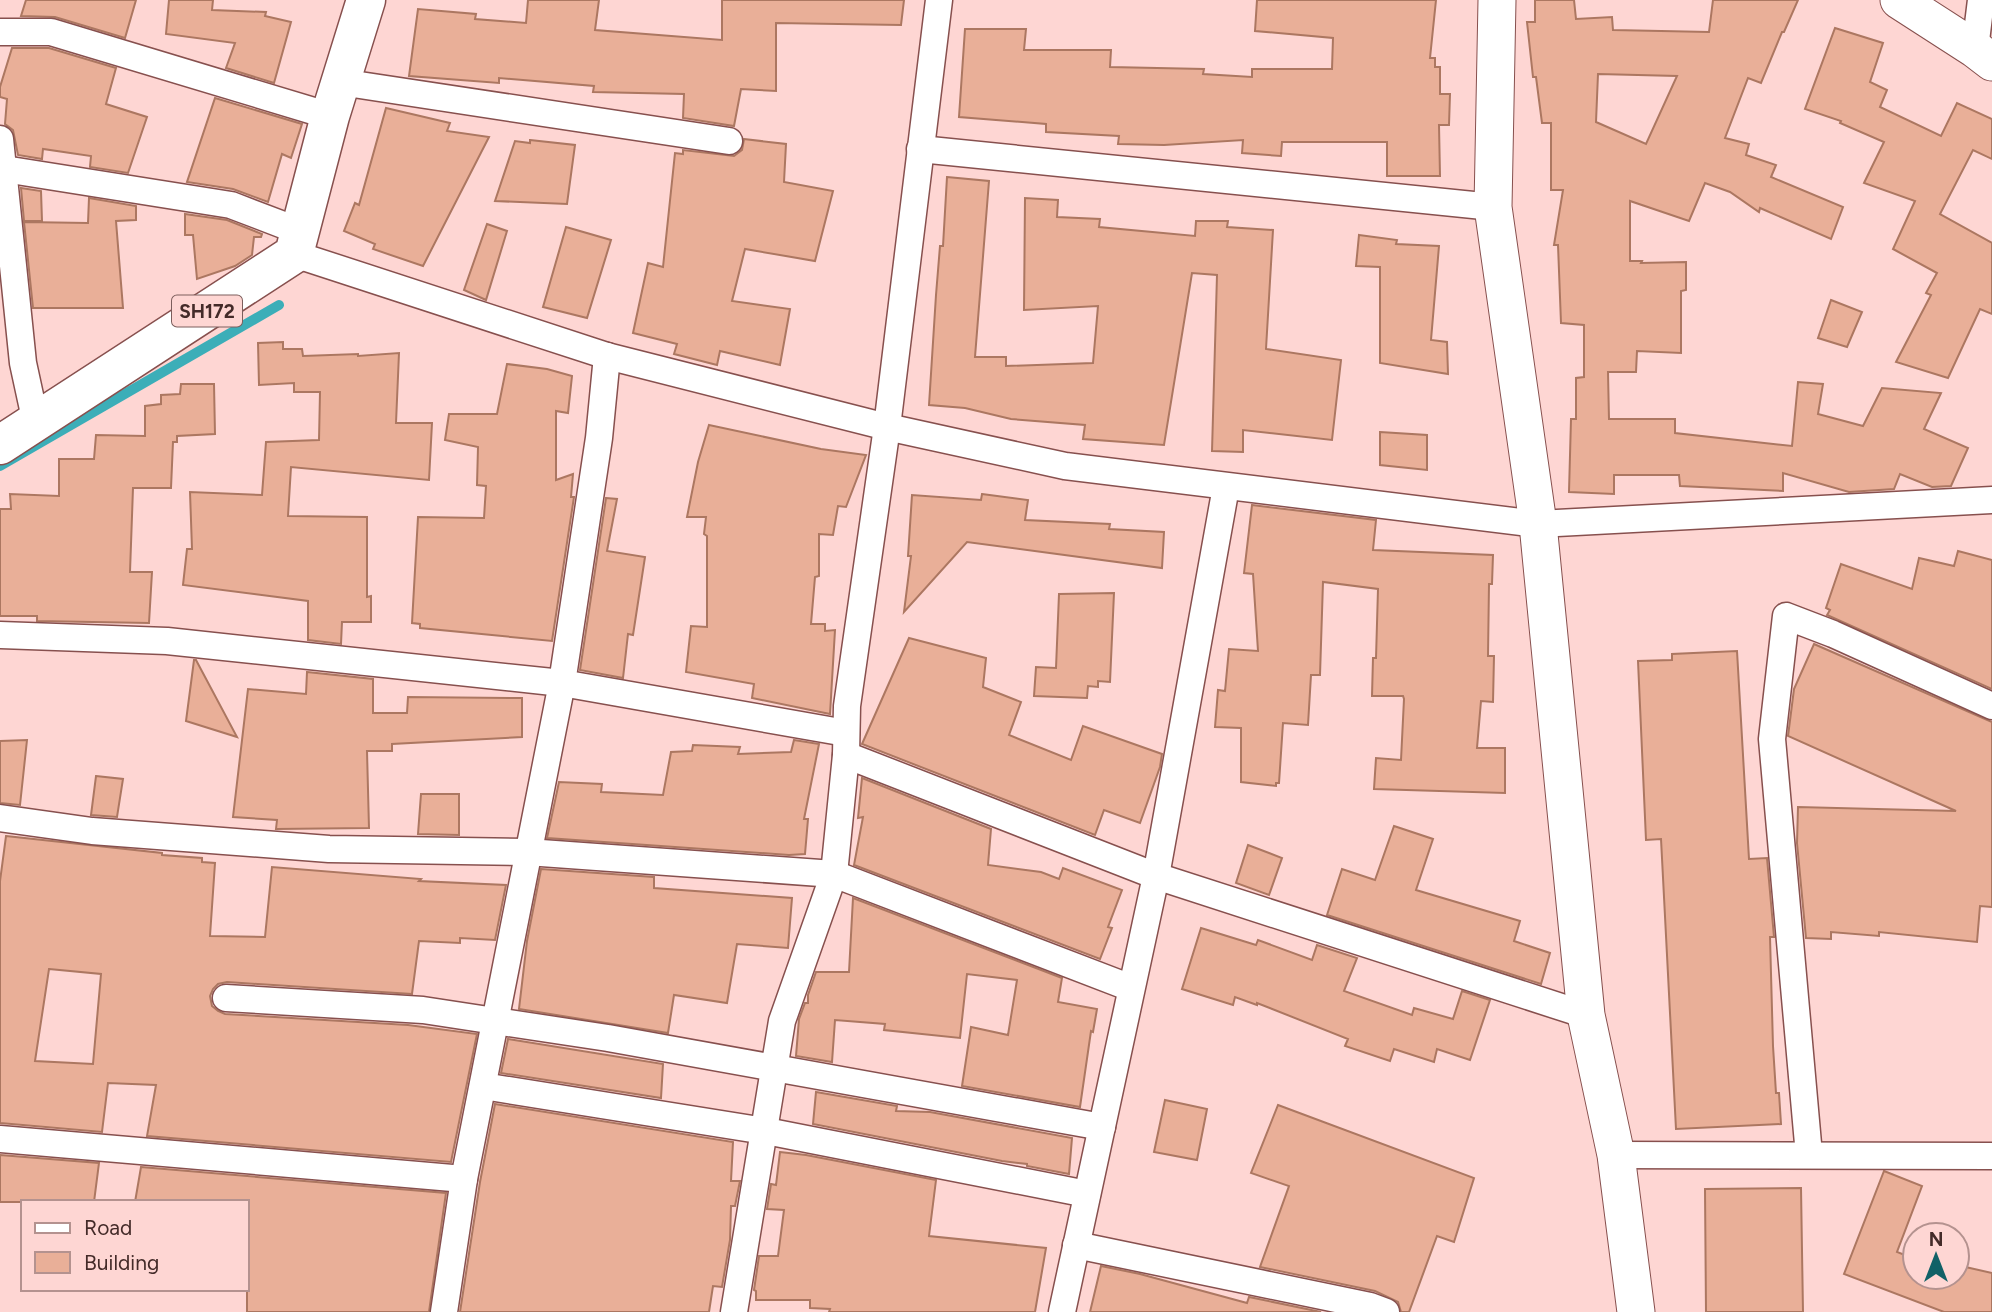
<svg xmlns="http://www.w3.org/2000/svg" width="1992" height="1312" viewBox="0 0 1992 1312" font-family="Figtree,sans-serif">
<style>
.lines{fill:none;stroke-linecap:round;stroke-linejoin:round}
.stream{stroke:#3caeb8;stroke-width:10}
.building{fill:#e9af98;stroke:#ac7761;stroke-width:2;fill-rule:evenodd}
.street-casing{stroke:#87504e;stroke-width:29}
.secondary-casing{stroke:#87504e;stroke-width:39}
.primary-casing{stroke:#87504e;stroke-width:41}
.street{stroke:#fff;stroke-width:26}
.secondary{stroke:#fff;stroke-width:37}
.primary{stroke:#fff;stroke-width:38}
.labels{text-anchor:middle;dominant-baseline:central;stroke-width:5;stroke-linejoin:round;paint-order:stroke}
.shield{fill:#fed6d3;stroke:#7c5e5c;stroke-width:2}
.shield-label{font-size:19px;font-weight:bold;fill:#442b29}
</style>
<rect width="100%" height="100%" fill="#fed6d3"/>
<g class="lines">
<polyline class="stream" points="0,466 279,305"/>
</g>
<g class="building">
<polygon points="26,0 136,0 125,38 55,17 21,16"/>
<polygon points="169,0 213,0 212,10 266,12 265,16 291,22 274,83 226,68 235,43 166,34"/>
<polygon points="528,0 599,0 595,30 722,40 722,0 904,0 901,25 776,23 776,91 741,89 734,126 683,118 684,94 593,92 594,86 499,78 499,83 409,76 418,9 476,14 475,19 526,23"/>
<polygon points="1257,0 1436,0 1430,58 1435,58 1435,67 1440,67 1440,94 1450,94 1449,125 1439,125 1440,176 1387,176 1387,142 1282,142 1281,156 1242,153 1243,140 1164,145 1118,144 1119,136 1046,132 1046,124 959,117 965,29 1026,29 1024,50 1111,50 1110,67 1204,69 1203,74 1252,77 1252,69 1332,69 1333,38 1255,31"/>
<path d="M1535,0H1574L1576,19L1612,17L1613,30L1709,32L1713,0H1798L1784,32H1782L1761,83L1748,78L1725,138L1749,144L1746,155L1776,165L1771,177L1843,207L1831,239L1760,208L1759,212L1730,192L1705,183L1689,221L1630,201V261H1642L1641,263L1686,262V290L1681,291V353L1637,351L1636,372H1608L1609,419H1675V433L1792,446L1798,382L1823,384L1818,414L1863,426L1882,388L1941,393L1924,429L1968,448L1951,486L1932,487L1900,474L1894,489L1849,492L1783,473V491L1680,486L1679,475H1614V494L1569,492L1571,419H1576V378L1584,377V325L1561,323L1558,245H1554L1563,190H1551V123H1542L1536,77H1533L1527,22H1535ZM1598,74L1677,76L1646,144L1596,122Z"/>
<polygon points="1835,28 1883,43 1870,82 1887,90 1880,107 1941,136 1957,103 1992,119 1992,159 1973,150 1940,214 1992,243 1992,314 1980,309 1948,378 1896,362 1931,295 1926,293 1937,273 1893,249 1915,201 1864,183 1884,142 1840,123 1841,121 1805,109"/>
<polygon points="12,48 49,48 116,68 106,104 147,117 128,173 90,167 91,156 43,149 42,159 18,155 13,130 5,124 7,99 0,97 0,87"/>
<polygon points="215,98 302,124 291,158 282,154 268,202 233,189 187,182"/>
<polygon points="386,108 450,123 447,131 489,137 423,266 373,249 375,244 344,231 355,203 359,205"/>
<polygon points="744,139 786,144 784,182 833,191 815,261 745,249 732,301 790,309 780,365 720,351 717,365 674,354 677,344 633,333 648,263 663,267 675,153 683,154 683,150 734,156 742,150"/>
<polygon points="530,140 575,145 567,204 495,201 515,141 530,143"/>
<polygon points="947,177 989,181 975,357 1006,357 1006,366 1093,363 1098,306 1024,310 1025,198 1058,200 1057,217 1100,219 1099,227 1195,236 1196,221 1228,221 1227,227 1273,230 1266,349 1341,360 1332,440 1243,430 1243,452 1212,451 1217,275 1192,273 1164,445 1083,439 1085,425 1011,419 965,408 929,405 936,295 940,246 943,246"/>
<polygon points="21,188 41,191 42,221 24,221"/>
<polygon points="89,198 136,206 136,220 116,221 123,308 33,308 24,222 88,223"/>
<polygon points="185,214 227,220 262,234 261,237 254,237 252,255 235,266 197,279 193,235 185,235"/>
<polygon points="487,224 507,231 486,300 464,290"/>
<polygon points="566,227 611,240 587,318 543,307"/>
<polygon points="1359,235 1397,240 1396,244 1439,246 1431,340 1447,342 1448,374 1380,363 1380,267 1356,266"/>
<polygon points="1831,300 1862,312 1847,347 1818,338"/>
<polygon points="283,342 283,349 302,349 303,356 358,354 358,356 399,353 396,423 432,423 429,480 291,467 288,516 367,517 367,597 371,596 371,622 342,622 341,644 308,640 308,601 183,585 187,549 192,549 190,492 262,495 266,442 319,440 320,392 294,392 294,383 259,385 258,343"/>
<polygon points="507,364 547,369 572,376 568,413 556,411 556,480 573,474 571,497 574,497 552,641 420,628 420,624 412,623 418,517 484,518 486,486 477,485 478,447 445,440 449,414 497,414"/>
<polygon points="181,384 214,384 215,434 177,436 177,442 173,442 171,488 133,488 130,572 152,572 149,623 37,621 37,616 0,616 0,509 11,509 10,494 59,496 59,459 94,459 96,435 145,436 145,406 161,404 161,395 180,394"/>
<polygon points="709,425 821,449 866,455 846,507 838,506 833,535 819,534 819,576 815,577 811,624 825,624 825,631 835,630 830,714 752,698 754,684 686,672 691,626 707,627 707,536 704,534 706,517 687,517 698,462"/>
<polygon points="1380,432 1427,435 1427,470 1380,465"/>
<polygon points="982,494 1028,500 1025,520 1110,524 1109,529 1164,532 1162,568 967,542 904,612 911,556 908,556 912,495 981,500"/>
<polygon points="606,498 617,499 607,551 645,557 633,635 628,634 623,678 580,670"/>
<polygon points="1252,505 1376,520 1373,550 1493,555 1492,584 1489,584 1488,656 1494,656 1493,702 1481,701 1477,748 1505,748 1505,793 1374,789 1376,758 1401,760 1404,699 1403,696 1372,696 1373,658 1376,658 1378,589 1323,582 1320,675 1311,675 1308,725 1283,723 1279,783 1276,783 1276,786 1241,782 1241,728 1215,727 1218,690 1225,691 1229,649 1258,651 1253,574 1244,573"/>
<polygon points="1958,551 1992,560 1992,689 1827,615 1830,610 1826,608 1841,564 1912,589 1919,558 1954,566"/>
<polygon points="1114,593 1110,682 1098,681 1098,687 1088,686 1087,698 1034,696 1036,667 1056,668 1059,594"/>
<polygon points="909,638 986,658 983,687 1021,702 1009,735 1071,760 1083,726 1162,754 1160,767 1140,823 1104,810 1095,835 862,744"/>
<polygon points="1814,644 1992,722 1992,907 1980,906 1977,942 1879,932 1879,936 1831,932 1831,939 1806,938 1797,843 1798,807 1956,811 1788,736 1794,689"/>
<polygon points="1737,651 1749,859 1767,858 1774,937 1770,937 1773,1046 1776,1093 1779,1093 1781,1124 1676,1129 1661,839 1646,840 1638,661 1672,660 1672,654"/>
<polygon points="194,660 196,660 237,737 186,721"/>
<polygon points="307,672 373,679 373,713 407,713 408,697 522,698 522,737 392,744 392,751 367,751 369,828 276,829 277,820 233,817 248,689 306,694"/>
<polygon points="27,740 20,805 0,803 0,741"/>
<polygon points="794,740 819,744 804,819 808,819 805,854 789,855 547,838 559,782 602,784 601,792 663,795 671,752 692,751 693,745 740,747 738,754 791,752"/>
<polygon points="96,776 123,779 117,817 91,815"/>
<polygon points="862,778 991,829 988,865 1041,872 1059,879 1063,868 1122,890 1108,927 1112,928 1100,959 854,865 863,817 858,818"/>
<polygon points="421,794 459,794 459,835 418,834"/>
<polygon points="1394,826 1433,839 1416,890 1520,921 1514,941 1550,953 1541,984 1327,915 1342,869 1375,880"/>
<path d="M6,836L162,853V855L202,858V862L215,863L210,936L265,937L272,867L421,879L419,881L506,885L495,940L460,938V943L419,941L412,994L227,982L218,984L213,989L210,996L212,1006L218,1011L225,1014L408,1025L477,1034L451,1162L147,1136L156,1085L108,1083L102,1132L0,1123V881ZM49,969L101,974L93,1064L35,1061Z"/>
<polygon points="1248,845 1282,858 1269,895 1236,883"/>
<polygon points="541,869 654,877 654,888 792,898 788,948 737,944 727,1003 674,995 668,1033 519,1009 527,941"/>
<polygon points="853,898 1062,978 1058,1002 1097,1009 1093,1032 1091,1031 1080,1107 962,1086 971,1027 1008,1035 1017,980 967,974 960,1038 884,1030 885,1024 835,1020 832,1062 796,1056 799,1019 805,1003 808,1003 808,995 816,972 849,972"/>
<polygon points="1201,928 1256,945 1258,940 1312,960 1317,945 1357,958 1344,991 1412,1015 1414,1008 1453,1019 1462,991 1490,1000 1470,1060 1437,1049 1434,1062 1394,1049 1390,1061 1345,1046 1348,1039 1257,1003 1257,1005 1235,997 1233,1005 1182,989"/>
<polygon points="508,1039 663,1064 661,1098 501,1073"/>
<polygon points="816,1092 897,1106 896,1111 930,1112 1072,1138 1069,1174 1027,1166 1027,1164 1002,1161 813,1124"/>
<polygon points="1165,1100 1207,1109 1197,1160 1154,1152"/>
<polygon points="495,1104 733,1142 731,1181 740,1181 735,1206 731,1206 730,1240 722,1287 713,1286 709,1312 460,1312 480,1182"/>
<polygon points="1278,1105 1474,1178 1454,1242 1437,1236 1409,1312 1401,1312 1398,1302 1375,1291 1260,1267 1289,1186 1251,1173"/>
<polygon points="780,1152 806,1155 936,1180 929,1236 1046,1248 1035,1312 829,1312 830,1309 810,1308 810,1300 756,1300 756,1291 754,1290 759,1256 778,1256 784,1210 767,1209 771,1184 776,1185"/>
<polygon points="0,1155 99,1163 94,1202 0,1202"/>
<polygon points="141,1167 446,1193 429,1312 247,1312 247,1202 135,1202"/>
<polygon points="1884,1171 1922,1186 1897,1252 1915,1259 1915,1277 1959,1277 1961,1266 1992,1273 1992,1312 1944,1312 1844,1274"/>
<polygon points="1801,1188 1803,1312 1706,1312 1705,1189"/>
<polygon points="1101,1266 1140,1274 1247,1303 1249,1297 1321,1312 1090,1312"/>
</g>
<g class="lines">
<g class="street-casing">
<g id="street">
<polyline points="0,32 51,32 330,116"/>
<polyline points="1975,49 1981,0"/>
<polyline points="340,82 729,141"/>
<polyline points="0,139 23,363 36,423"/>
<polyline points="920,149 1493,207"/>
<polyline points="4,169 231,205 299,231"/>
<polyline points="294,254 607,356 887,427 1065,466 1538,524 1992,500"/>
<polyline points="0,635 167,641 562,683 846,733"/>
<polyline points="846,755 1156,876 1586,1015"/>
<polyline points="0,818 92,831 329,849 527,852 834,874 1131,988"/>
<polyline points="226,998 423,1010 495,1021 608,1038 1102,1127"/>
<polyline points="483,1086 771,1132 1087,1194"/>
<polyline points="0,1139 464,1179"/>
<polyline points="1616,1155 1992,1156"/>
<polyline points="1809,1155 1772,739 1786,616 1833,634 1992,706"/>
<polyline points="1076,1245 1370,1306 1386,1312"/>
<polyline points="444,1312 464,1179 562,683 599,438 607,356"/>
<polyline points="734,1312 782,1021 834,874 846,755 847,706 887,427 939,0"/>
<polyline points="1062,1312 1156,876 1226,487"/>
</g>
</g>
<g class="secondary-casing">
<g id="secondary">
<polyline points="1497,0 1493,207 1538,524 1586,1015 1616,1155 1636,1312"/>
<polyline points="1899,0 1975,49 1992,62"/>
</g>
</g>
<g class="primary-casing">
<polyline id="primary" points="0,445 294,254 330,116 366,0"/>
</g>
<use href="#street" class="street"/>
<use href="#secondary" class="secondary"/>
<use href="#primary" class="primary"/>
</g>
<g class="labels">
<rect class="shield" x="172" y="295.5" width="70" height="31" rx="5"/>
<g class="shield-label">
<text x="207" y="311">SH172</text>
</g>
</g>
<rect x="21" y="1200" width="228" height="91" fill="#fed6d3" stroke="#b4928f" stroke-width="2"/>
<rect x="35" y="1223" width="35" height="10" fill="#ffffff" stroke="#b4928f" stroke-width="2"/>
<text x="84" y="1235" font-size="21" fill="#442b29">Road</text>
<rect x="35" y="1252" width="35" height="21" fill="#e9af98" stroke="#b4928f" stroke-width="2"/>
<text x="84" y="1270" font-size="21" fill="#442b29">Building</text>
<g transform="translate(1936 1256)"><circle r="33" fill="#fed6d3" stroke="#b4928f" stroke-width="2"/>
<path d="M0-5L12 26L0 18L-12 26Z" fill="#116167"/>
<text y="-10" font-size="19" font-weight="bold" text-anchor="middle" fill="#442b29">N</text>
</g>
</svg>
